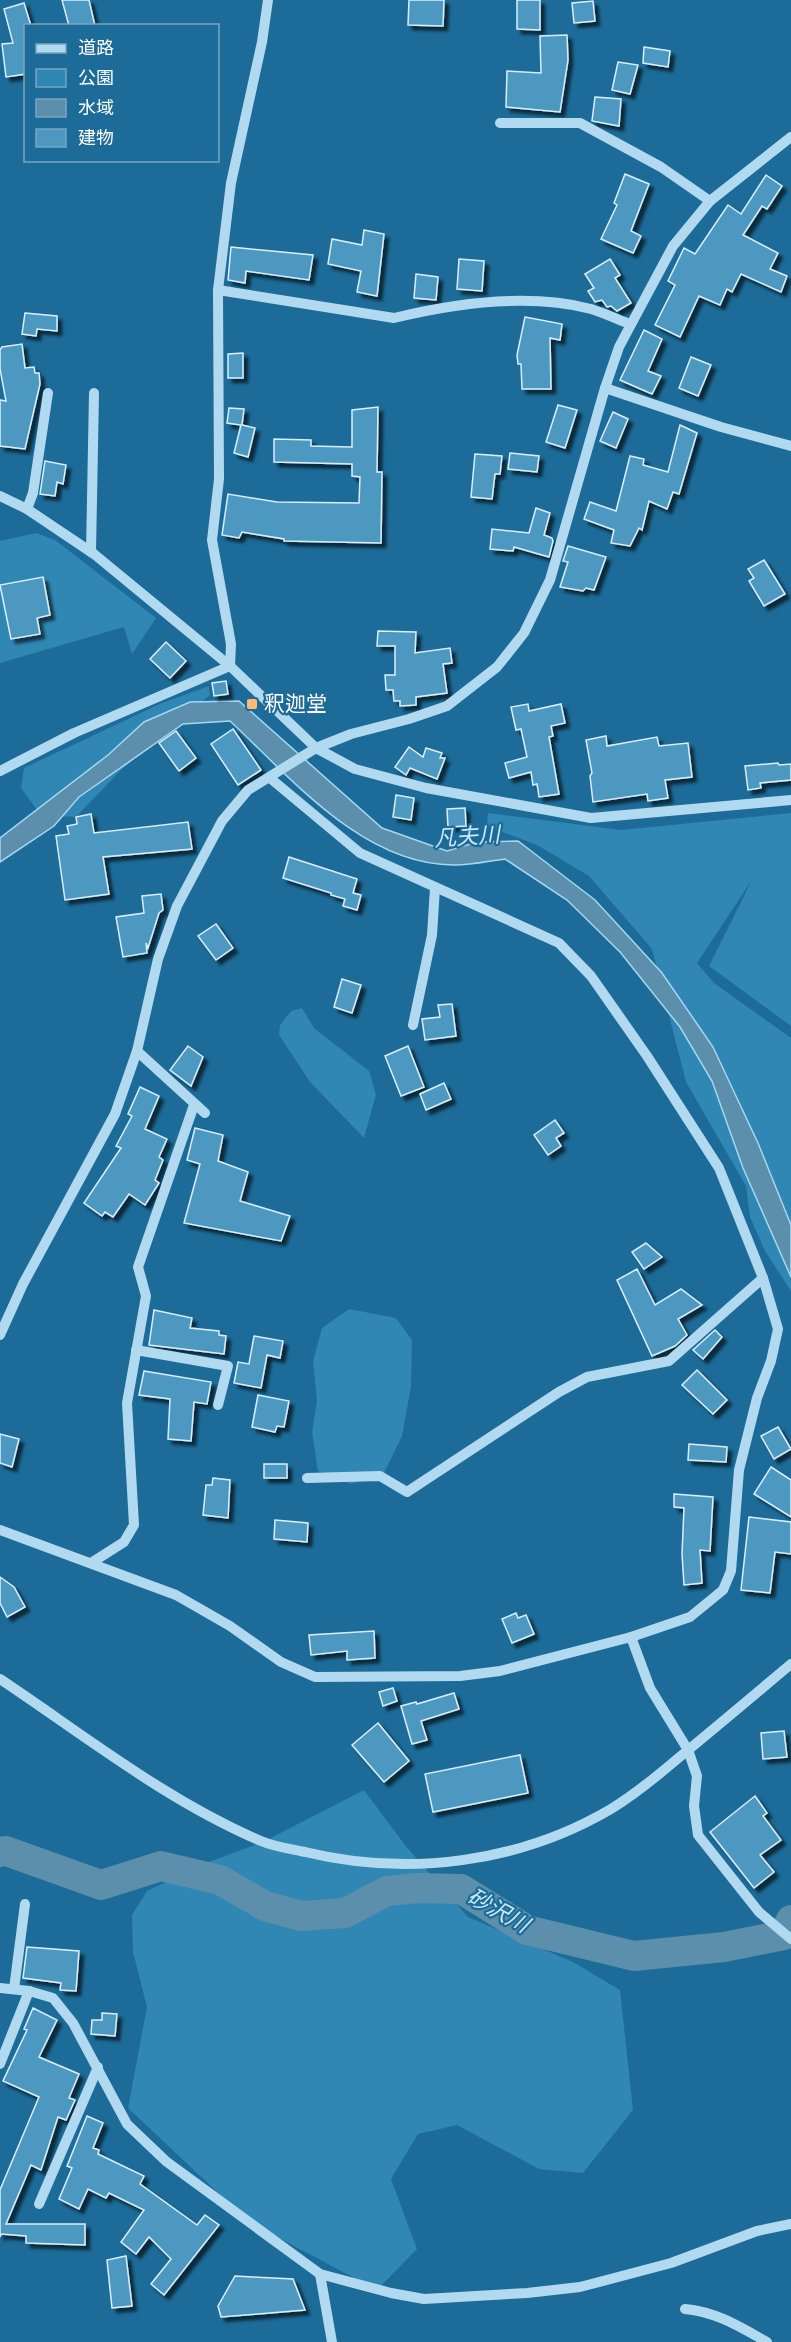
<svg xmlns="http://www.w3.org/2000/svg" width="791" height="2342" viewBox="0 0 791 2342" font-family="Karla,'Noto Sans JP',sans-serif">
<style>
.green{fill:#3087b4}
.water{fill:#5b8fac;stroke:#a4d7f2;stroke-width:1.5}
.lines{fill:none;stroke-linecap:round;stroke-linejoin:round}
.river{stroke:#5b8fac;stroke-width:30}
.building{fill:#4d98c1;stroke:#d8effb;stroke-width:1.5;filter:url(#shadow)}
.minor{stroke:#b1daf0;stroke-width:10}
.poi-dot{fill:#ffb970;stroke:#1c6b98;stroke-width:2}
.labels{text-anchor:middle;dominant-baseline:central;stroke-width:4.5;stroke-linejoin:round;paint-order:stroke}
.poi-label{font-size:21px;fill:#fff;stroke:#1c6b98;text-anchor:start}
.water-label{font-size:22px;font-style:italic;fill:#cae9f8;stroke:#1c6b98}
</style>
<defs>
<filter id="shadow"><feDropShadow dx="4.5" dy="4.5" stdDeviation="1.5" flood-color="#0009"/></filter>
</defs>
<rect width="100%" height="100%" fill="#1c6b98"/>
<g class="green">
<polygon points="36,533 55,540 156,618 132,654 124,627 0,663 0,541"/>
<polygon points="209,686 210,695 120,771 76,817 41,815 21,788 24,768 162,703"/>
<polygon points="488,813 621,830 791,813 791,1026 709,966 752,880 697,963 714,983 791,1038 791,1291 765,1251 750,1217 746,1186 686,1082 652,949 589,876 537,845 487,826"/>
<polygon points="302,1008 314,1028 369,1071 376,1095 364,1138 310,1082 279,1035 280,1025 291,1011"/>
<polygon points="349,1309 396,1318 412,1340 411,1387 402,1436 384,1473 351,1484 318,1471 312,1432 317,1401 313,1361 322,1328"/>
<polygon points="364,1790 405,1845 468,1917 573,1962 620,1990 633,2110 583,2173 539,2169 457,2125 418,2134 391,2179 417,2249 377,2290 249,2222 128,2108 147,2007 133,1952 132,1915 147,1891 206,1863 263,1842"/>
</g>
<path class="water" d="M239,701L382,828L447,851L477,842L518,841L595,900L662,973L713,1047L758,1143L791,1225V1277L743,1168L712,1081L680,1027L620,952L567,900L505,859C489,861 472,865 455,865C364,866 291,778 230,721L183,724L79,797L54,826L0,862V838L108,755L144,722L190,702Z"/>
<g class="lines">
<polyline class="river" points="0,1852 6,1851 101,1885 161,1866 220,1880 265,1906 301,1916 345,1913 387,1891 418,1888 461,1889 527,1930 634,1956 724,1947 784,1935 791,1920"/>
</g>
<g class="building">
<polygon points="62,0 89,0 95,26 69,26"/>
<polygon points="409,0 444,0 443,26 408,25"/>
<polygon points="517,0 540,0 540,30 517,29"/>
<polygon points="593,1 595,21 574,23 572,3"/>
<polygon points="24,3 31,26 26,26 26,74 6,77 2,44 13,43 4,9"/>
<polygon points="567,35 568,60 560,112 506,107 507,71 541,73 540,36"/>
<polygon points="644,47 670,51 668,67 643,63"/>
<polygon points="618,62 638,65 630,94 612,90"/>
<polygon points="595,97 621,99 619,126 592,121"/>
<polygon points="625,174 649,184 631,231 641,236 633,253 601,239 617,205 614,203"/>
<polygon points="766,175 782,186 767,209 762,206 743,235 778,253 770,269 787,276 781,292 741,274 732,292 727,289 720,305 699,296 680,337 655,325 675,285 668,281 684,248 695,254 728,205 741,214"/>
<polygon points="364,230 384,234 377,296 357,292 361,271 328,264 332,239 362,245"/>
<polygon points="231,247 313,255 309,280 246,271 245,283 228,280"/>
<polygon points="459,259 484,261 482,291 457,289"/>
<polygon points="610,259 620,275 615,278 631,303 617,311 611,306 607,307 602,300 595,302 588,291 594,288 585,274"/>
<polygon points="416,274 438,277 436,300 414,298"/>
<polygon points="25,313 57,316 57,331 37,329 36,336 22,334"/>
<polygon points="525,317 562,324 560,340 550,338 551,389 522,389 521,364 518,364 517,355"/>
<polygon points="644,330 662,339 648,371 661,376 652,394 620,380"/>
<polygon points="22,344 25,368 34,367 35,373 39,373 40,384 25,449 0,446 0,400 6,401 0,369 0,350 2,347"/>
<polygon points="243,353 243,378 228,378 228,354"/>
<polygon points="691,357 711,365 698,396 679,388"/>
<polygon points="558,405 577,410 565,448 546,442"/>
<polygon points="378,407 377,472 382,472 381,543 284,541 284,539 242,532 239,538 222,535 228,494 277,502 359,503 360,477 352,476 352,464 274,462 274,439 311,440 311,446 352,447 352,410"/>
<polygon points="229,408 244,409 242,425 255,428 248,457 234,453 241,425 227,423"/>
<polygon points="613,412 628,419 616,448 600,441"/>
<polygon points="680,425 697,433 679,494 673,492 667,509 649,501 642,530 639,528 630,546 611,543 614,530 584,519 590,502 616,511 630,456 644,459 643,465 668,472"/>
<polygon points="510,453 539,456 537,472 508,469"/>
<polygon points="475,454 502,456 500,474 495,474 492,499 471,497"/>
<polygon points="45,461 66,465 63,484 57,482 55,496 40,494"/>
<polygon points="536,508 550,513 544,535 552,538 553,541 549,557 514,547 513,551 490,549 492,529 529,533"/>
<polygon points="568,546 606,557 594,590 586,588 583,591 560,587 568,562 563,561"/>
<polygon points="764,560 785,594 764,606 749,581 754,578 748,569"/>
<polygon points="43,577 50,615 37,618 40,634 11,639 0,585"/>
<polygon points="378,631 416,632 415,653 450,648 452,663 443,664 447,693 416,697 416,705 400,706 400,701 394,701 393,690 386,690 385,675 395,675 395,646 377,646"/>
<polygon points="166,642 186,661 170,678 150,659"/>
<polygon points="226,681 228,694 214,696 212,683"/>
<polygon points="528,704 529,711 561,704 565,723 551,726 553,736 549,737 559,794 539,797 537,784 533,785 531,772 509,778 505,763 527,757 521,729 516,730 511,707"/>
<polygon points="233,729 261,770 238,785 211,744"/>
<polygon points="176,731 196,758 179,771 159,743"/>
<polygon points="606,736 607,746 657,737 659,746 688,743 692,777 665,780 668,798 648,801 647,794 593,802 590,776 592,773 586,740"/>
<polygon points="409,747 423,757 426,748 442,753 440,758 445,758 437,779 410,768 406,775 395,767"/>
<polygon points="778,763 779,765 791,764 791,780 760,783 761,788 748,790 745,766"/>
<polygon points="396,795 414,798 411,820 393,817"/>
<polygon points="465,808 466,826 448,827 447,809"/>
<polygon points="91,814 94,833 188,822 192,849 103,857 109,894 65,900 56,836 69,834 67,826 77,824 76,817"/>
<polygon points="289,857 357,879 353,893 361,895 357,910 343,906 345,899 331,895 331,893 283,878"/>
<polygon points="161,894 163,910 159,913 148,948 146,943 147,953 123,957 116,917 144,913 142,896"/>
<polygon points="216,924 233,948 216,960 198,936"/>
<polygon points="342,979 361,985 352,1013 334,1007"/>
<polygon points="452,1004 456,1036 425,1040 422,1019 440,1017 438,1005"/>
<polygon points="188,1046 203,1057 191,1086 170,1070"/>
<polygon points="408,1046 424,1087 401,1096 385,1056"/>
<polygon points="444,1083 451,1099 426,1110 420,1094"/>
<polygon points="140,1087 159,1096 145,1129 167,1139 159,1157 163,1160 155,1180 159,1183 145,1205 129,1194 113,1217 105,1212 102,1216 84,1203 121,1148 116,1146 132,1116 128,1114"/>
<polygon points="555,1120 564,1133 556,1138 561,1146 548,1155 534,1135"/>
<polygon points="195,1128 223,1135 218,1161 248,1172 240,1201 290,1216 281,1241 184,1223 200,1164 187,1160"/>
<polygon points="646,1243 662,1257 644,1269 632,1252"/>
<polygon points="637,1269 655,1305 681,1289 702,1305 678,1319 687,1335 675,1346 652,1356 617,1280"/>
<polygon points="154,1310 192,1318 190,1328 219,1331 219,1335 226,1336 224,1354 149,1345"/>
<polygon points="715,1330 722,1337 703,1359 693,1350"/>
<polygon points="254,1336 283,1341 280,1358 267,1355 261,1388 234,1383 238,1362 249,1364"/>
<polygon points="697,1370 727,1400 713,1414 682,1385"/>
<polygon points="144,1371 211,1382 207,1404 194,1402 191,1441 168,1439 170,1399 139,1395"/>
<polygon points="258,1395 289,1401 284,1427 277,1426 275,1432 252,1427"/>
<polygon points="778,1427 791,1449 774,1459 761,1436"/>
<polygon points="0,1434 19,1439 12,1467 0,1463"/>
<polygon points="689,1444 727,1447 726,1462 688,1460"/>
<rect x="264" y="1464" width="23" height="14"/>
<polygon points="771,1467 791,1480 791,1517 754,1494"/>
<polygon points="213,1478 230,1480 228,1518 203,1515 206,1485 212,1485"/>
<polygon points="674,1494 713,1497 710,1551 700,1550 702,1583 684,1585 682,1554 684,1508 674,1507"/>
<polygon points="749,1517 791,1522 791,1554 775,1552 770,1593 741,1590"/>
<polygon points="275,1520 308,1523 307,1542 274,1539"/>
<polygon points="0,1577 14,1587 25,1607 7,1617 0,1603"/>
<polygon points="516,1613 518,1618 526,1615 534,1634 512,1643 502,1619"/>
<polygon points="374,1631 375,1658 347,1660 347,1651 311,1655 309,1635"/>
<polygon points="393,1688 397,1701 383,1706 379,1692"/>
<polygon points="454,1693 459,1709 421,1721 427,1740 412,1744 401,1706 416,1702 417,1704"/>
<polygon points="378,1723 409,1761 384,1782 352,1745"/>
<polygon points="784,1731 787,1757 763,1759 761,1733"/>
<polygon points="520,1755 528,1793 433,1812 425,1774"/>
<polygon points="755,1796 767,1813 763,1816 781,1840 760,1855 774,1872 754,1888 710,1832"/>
<polygon points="27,1947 79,1951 76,1991 60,1990 61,1983 23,1978"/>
<polygon points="33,2008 57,2020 39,2057 79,2074 69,2098 75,2100 66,2120 58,2117 41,2170 31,2165 6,2224 85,2224 85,2245 26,2243 26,2236 1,2234 0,2237 0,2190 39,2097 3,2081 27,2030 24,2029"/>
<polygon points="102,2013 117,2014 115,2036 91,2034 92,2020 102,2020"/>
<polygon points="87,2116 103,2123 93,2148 99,2150 98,2154 144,2176 140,2184 197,2225 205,2215 219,2225 164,2295 151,2284 171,2259 149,2237 136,2254 121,2242 144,2210 109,2193 106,2198 88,2189 79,2209 59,2199 72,2168 67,2166"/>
<polygon points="126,2256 132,2306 112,2308 107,2260"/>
<polygon points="235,2276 293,2279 305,2310 221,2317 218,2306"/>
</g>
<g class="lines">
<g class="minor">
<polyline points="500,123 580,123 661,167 710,201"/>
<path d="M218,290L394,318C456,303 529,293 591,309C604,313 617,319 630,324"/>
<polyline points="605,388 721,427 791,446"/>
<polyline points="0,496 27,509 94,554 230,666 316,748 355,769 426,788 591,818 791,800"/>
<polyline points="27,509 33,493 48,393"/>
<polyline points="91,552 94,393"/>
<polyline points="230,666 231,644 212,540 219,479 218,290 231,183 262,42 268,0"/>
<polyline points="0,771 74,733 230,666"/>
<polyline points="413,1025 432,935 435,888"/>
<polyline points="137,1051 205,1113"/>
<polyline points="0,1335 23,1284 115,1114 137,1051 158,959 177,906 222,821 248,790 316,748 351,734 409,719 447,706 497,667 524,633 550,580 605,388 619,347 673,246 710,201 791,137"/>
<polyline points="136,1350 228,1366 218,1405"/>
<polyline points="307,1478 380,1476 407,1492 559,1392 587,1377 669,1361 763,1278"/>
<polyline points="0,1530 176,1595 230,1626 281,1662 315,1677 460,1676 500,1671 631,1637 690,1617 723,1590 731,1571 739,1470 757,1398 771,1361 778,1329 763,1278 719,1168 647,1056 591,976 559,943 360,853 270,778"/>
<polyline points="91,1563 124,1542 134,1525 127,1403 146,1296 138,1267 194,1105"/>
<polyline points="631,1637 650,1688 688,1750 697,1776 694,1806 698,1835 759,1912 791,1939"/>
<path d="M0,1679C84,1735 167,1801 261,1841C275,1847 291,1849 305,1852C408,1877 519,1863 611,1809C634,1795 656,1777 676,1760C715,1728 753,1696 791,1664"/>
<polyline points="0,1988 29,1991 53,1998 73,2023 127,2124 167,2162 320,2274 391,2293 424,2299 527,2293 580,2287 671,2263 757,2231 791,2224"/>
<polyline points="14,1989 25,1904"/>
<polyline points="0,2064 29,1991"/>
<polyline points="39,2204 98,2067"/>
<polyline points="320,2274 332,2342"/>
<path d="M685,2309C717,2312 740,2327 767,2342"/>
</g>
</g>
<rect class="poi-dot" x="246" y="698" width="12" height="12" rx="3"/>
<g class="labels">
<g class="poi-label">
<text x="264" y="704">釈迦堂</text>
</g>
<g class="water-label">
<text transform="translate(467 837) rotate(-4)">凡夫川</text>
<text transform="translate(498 1911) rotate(29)">砂沢川</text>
</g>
</g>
<rect x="24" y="24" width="195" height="138" fill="#1c6b98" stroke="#77a6c1" stroke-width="1.5"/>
<rect x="36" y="44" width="30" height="9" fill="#b1daf0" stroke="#77a6c1" stroke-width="1.5"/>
<text x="78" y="54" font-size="18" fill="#ffffff">道路</text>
<rect x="36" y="69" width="30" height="18" fill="#3087b4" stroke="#77a6c1" stroke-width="1.5"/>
<text x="78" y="84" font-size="18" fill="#ffffff">公園</text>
<rect x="36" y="99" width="30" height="18" fill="#5b8fac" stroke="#77a6c1" stroke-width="1.5"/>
<text x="78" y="114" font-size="18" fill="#ffffff">水域</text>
<rect x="36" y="129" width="30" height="18" fill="#4d98c1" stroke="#77a6c1" stroke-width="1.5"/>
<text x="78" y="144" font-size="18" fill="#ffffff">建物</text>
</svg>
